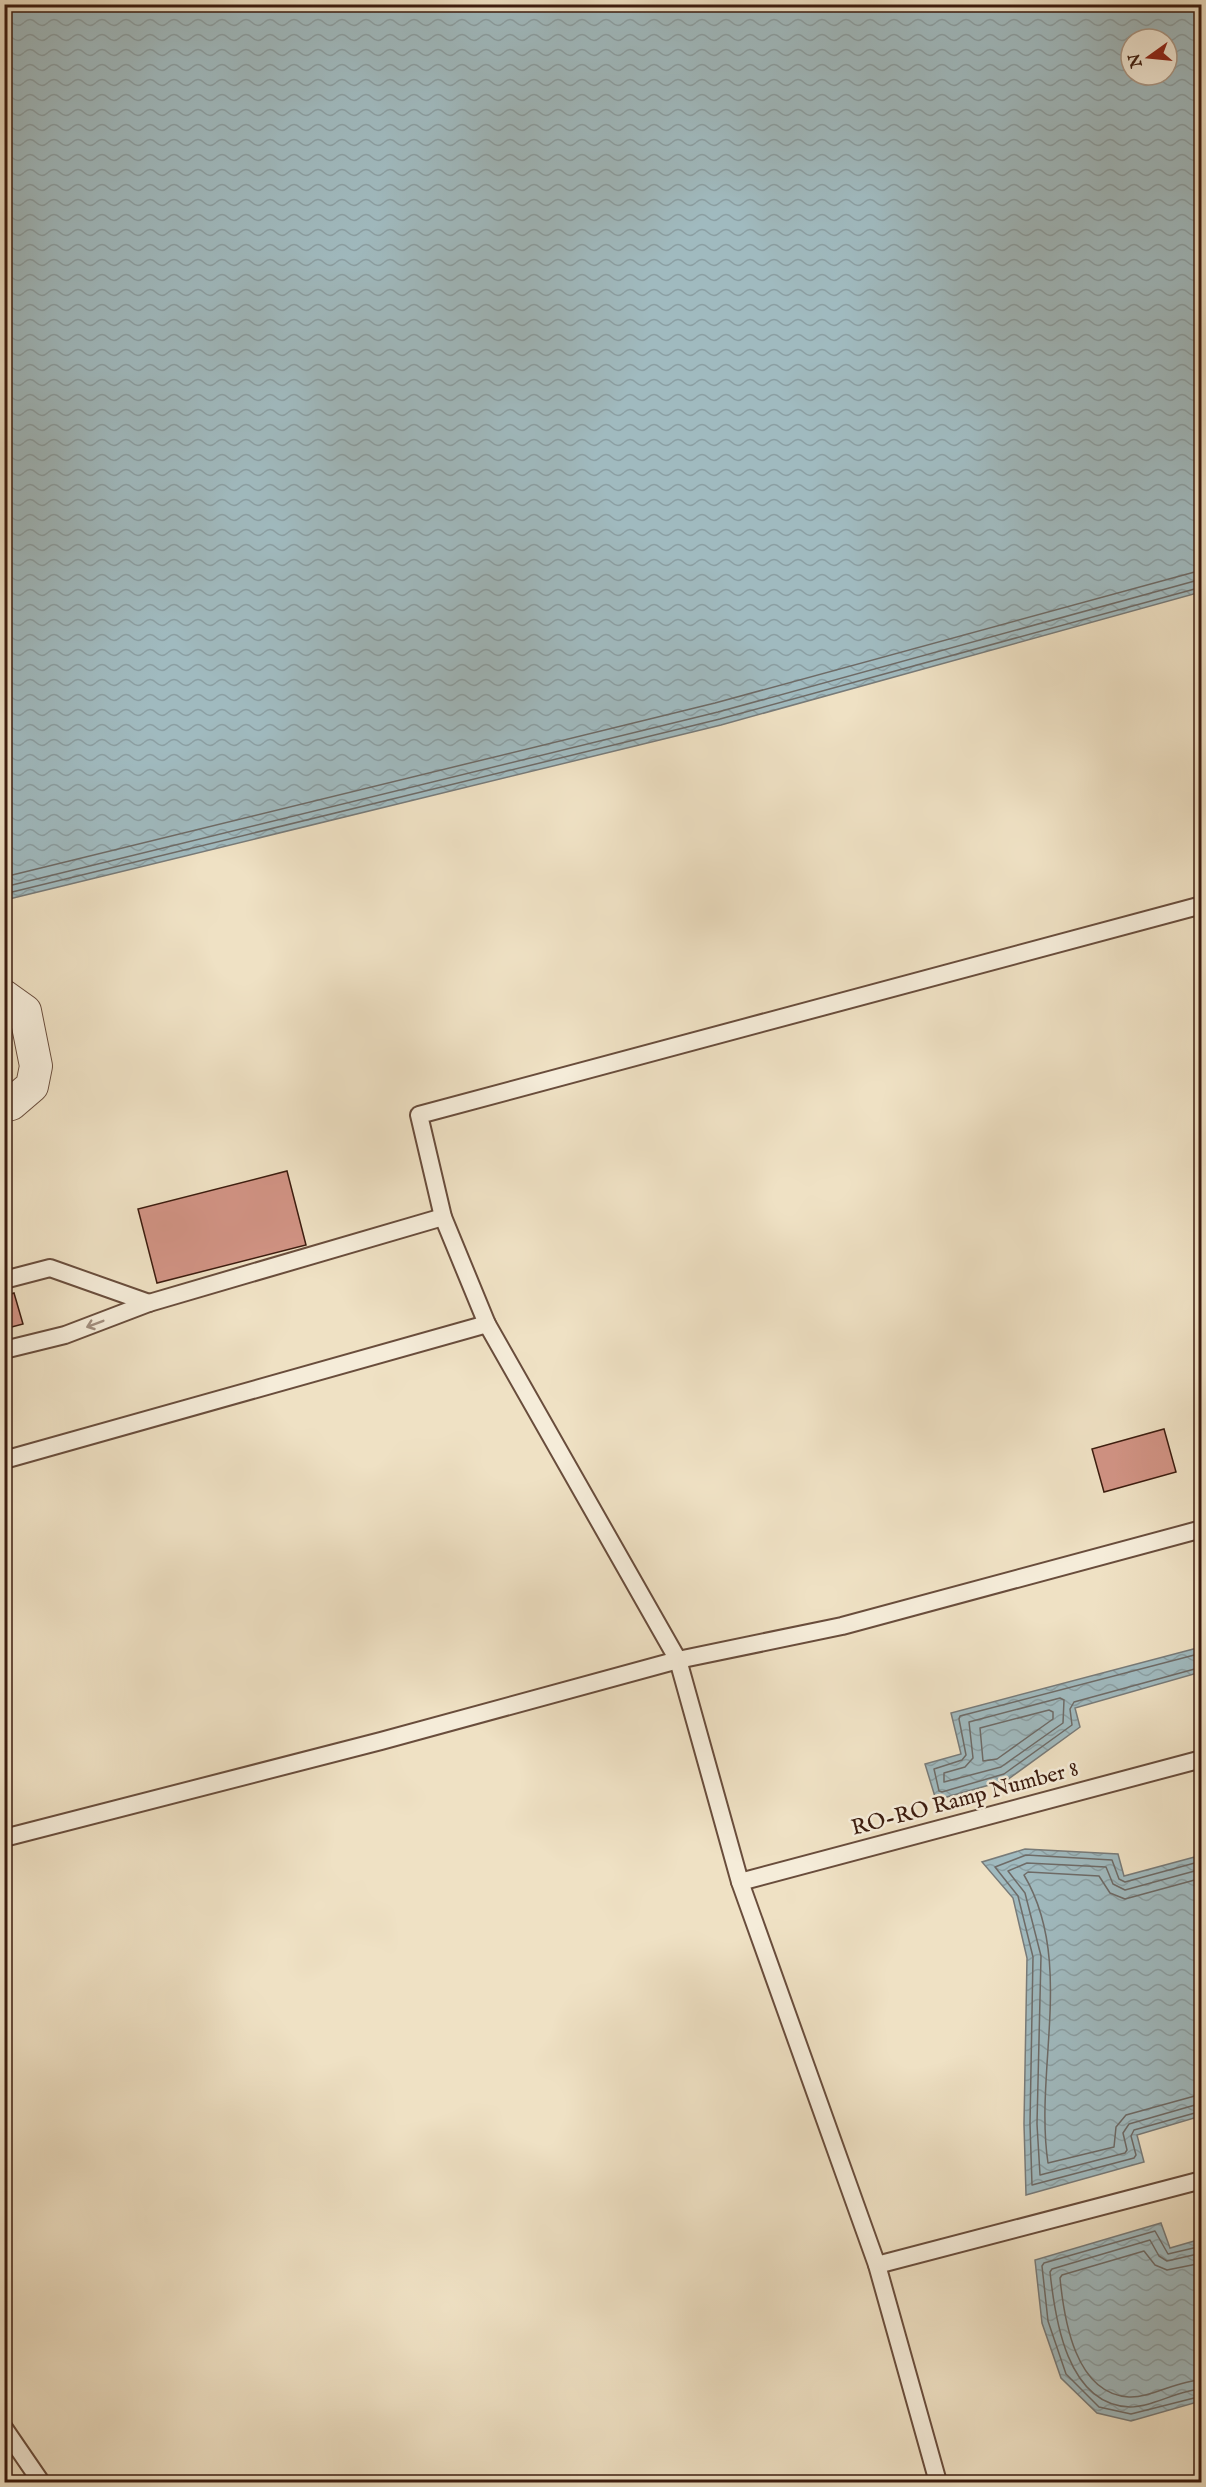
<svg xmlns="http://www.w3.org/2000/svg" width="1206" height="2487" viewBox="0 0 1206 2487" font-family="'IM FELL English',serif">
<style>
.water{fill:url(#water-waves);stroke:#787b79;stroke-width:1.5;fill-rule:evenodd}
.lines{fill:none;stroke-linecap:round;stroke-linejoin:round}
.shore{stroke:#6e6b67;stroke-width:1.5}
.building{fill:#d19384;stroke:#3c1c0f;stroke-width:1.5}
.lane-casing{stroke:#694d3c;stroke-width:20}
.street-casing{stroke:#694d3c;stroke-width:34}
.lane{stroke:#f5ecd9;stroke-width:16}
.street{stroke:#f5ecd9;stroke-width:32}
.oneway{stroke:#a28e7e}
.labels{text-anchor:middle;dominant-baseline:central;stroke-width:5;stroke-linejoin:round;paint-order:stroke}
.street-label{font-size:22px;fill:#3c1c0f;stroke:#f5ecd9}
</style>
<defs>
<pattern id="water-waves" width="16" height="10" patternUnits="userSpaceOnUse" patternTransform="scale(1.5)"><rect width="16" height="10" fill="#a0babf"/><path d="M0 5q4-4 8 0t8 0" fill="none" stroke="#8b9fa3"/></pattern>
</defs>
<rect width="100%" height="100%" fill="#efe1c4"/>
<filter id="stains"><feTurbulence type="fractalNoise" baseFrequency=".00333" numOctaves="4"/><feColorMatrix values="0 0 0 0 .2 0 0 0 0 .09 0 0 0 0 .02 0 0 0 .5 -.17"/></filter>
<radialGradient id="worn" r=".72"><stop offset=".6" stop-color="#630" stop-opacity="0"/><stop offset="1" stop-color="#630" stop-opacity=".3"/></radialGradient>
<g class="water">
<path d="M4,5H1201V592L721,725L5,900ZM1131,39H1167V75H1131Z"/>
<polygon points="1201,1647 1201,1672 1075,1708 1080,1727 1007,1780 936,1800 925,1764 961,1754 951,1713"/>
<polygon points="1025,1849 1118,1854 1124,1876 1202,1855 1201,2116 1137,2135 1144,2162 1026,2195 1024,2124 1027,1958 1013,1898 982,1862"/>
<polygon points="1161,2223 1170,2248 1201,2239 1201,2401 1131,2421 1097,2413 1061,2378 1042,2323 1035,2260"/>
</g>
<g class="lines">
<g class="shore">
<polyline points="4,877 715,703 1202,570"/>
<polyline points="4,887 718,712 1202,579"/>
<polyline points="4,894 720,719 1202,587"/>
<polyline points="1202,1653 960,1716 959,1719 966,1755 962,1760 934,1769 939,1791 942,1792 1004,1774 1072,1725 1070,1709 1074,1702 1202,1667"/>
<polygon points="1060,1698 1064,1700 1063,1723 1001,1767 944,1782 944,1773 965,1767 973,1758 969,1722"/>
<polygon points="1049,1710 1053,1712 1053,1719 997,1759 983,1761 980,1728"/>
<polyline points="1202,1861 1125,1882 1119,1879 1112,1860 1026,1855 995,1867 1018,1896 1033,1957 1030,2124 1032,2185 1134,2158 1136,2155 1131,2136 1134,2130 1202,2111"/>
<polyline points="1202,1869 1125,1890 1113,1884 1106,1867 1027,1863 1008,1871 1025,1893 1041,1956 1037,2124 1040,2175 1125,2153 1127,2150 1123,2133 1129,2124 1202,2103"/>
<path d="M1202,1878L1125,1899L1110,1893L1099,1876L1028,1872L1024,1875C1075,1961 1034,2070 1048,2163L1114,2147L1116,2127L1126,2115L1202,2094"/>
<polyline points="1202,2246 1168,2254 1155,2231 1044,2263 1042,2266 1048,2321 1066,2374 1099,2407 1131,2414 1202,2396"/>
<path d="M1202,2253L1167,2261L1159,2256L1150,2240L1052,2269L1050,2272C1055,2319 1067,2405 1130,2407C1153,2407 1178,2390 1202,2389"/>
<path d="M1202,2263L1167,2270L1155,2265L1144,2251L1062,2275L1060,2278C1064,2319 1075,2394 1129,2397C1151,2398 1178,2380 1202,2380"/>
</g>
</g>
<g class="building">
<polygon points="287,1171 306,1245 157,1283 138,1209"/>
<polygon points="14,1293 23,1324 4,1329 4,1296"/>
<polygon points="1164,1429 1176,1472 1104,1492 1092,1449"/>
</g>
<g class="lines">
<g class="lane-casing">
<g id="lane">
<polyline points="4,1280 50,1268 149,1303"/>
<polyline points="4,1350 65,1335 149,1303 443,1217"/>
<polyline points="4,1460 487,1324"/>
<polyline points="4,1838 381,1741 678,1660 842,1626 1202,1529"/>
<polyline points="740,1882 1202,1759"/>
<polyline points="877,2265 1202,2180"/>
<polyline points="4,2428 41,2482"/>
<polyline points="938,2482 877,2265 740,1882 678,1660 487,1324 443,1217 419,1115 1202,905"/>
</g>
</g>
<g class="street-casing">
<polyline id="street" points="4,996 25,1011 36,1066 32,1086 11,1104 4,1106"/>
</g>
<use href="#lane" class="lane"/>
<use href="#street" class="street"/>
</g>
<defs><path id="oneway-shaft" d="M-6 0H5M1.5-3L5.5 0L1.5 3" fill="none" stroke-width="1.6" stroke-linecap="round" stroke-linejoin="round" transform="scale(1.5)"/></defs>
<use class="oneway" href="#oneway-shaft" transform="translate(95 1324) rotate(159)"/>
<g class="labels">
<g class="street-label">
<text transform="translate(965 1799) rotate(-15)">RO-RO Ramp Number 8</text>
</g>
</g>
<rect width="1206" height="2487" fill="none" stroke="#efe1c4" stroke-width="24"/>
<rect x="6" y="6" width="1194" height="2475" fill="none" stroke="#3c1c0f" stroke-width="3"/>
<rect x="12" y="12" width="1182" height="2463" fill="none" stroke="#3c1c0f" stroke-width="1.5"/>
<g transform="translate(1149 57) rotate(255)"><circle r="28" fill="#f5ecd9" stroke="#ab9988" stroke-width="1.5"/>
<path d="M0-4.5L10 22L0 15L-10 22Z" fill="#8f2418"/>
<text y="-9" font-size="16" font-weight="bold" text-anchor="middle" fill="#3c1c0f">N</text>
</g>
<rect width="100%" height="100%" filter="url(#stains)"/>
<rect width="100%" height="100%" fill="url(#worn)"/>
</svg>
